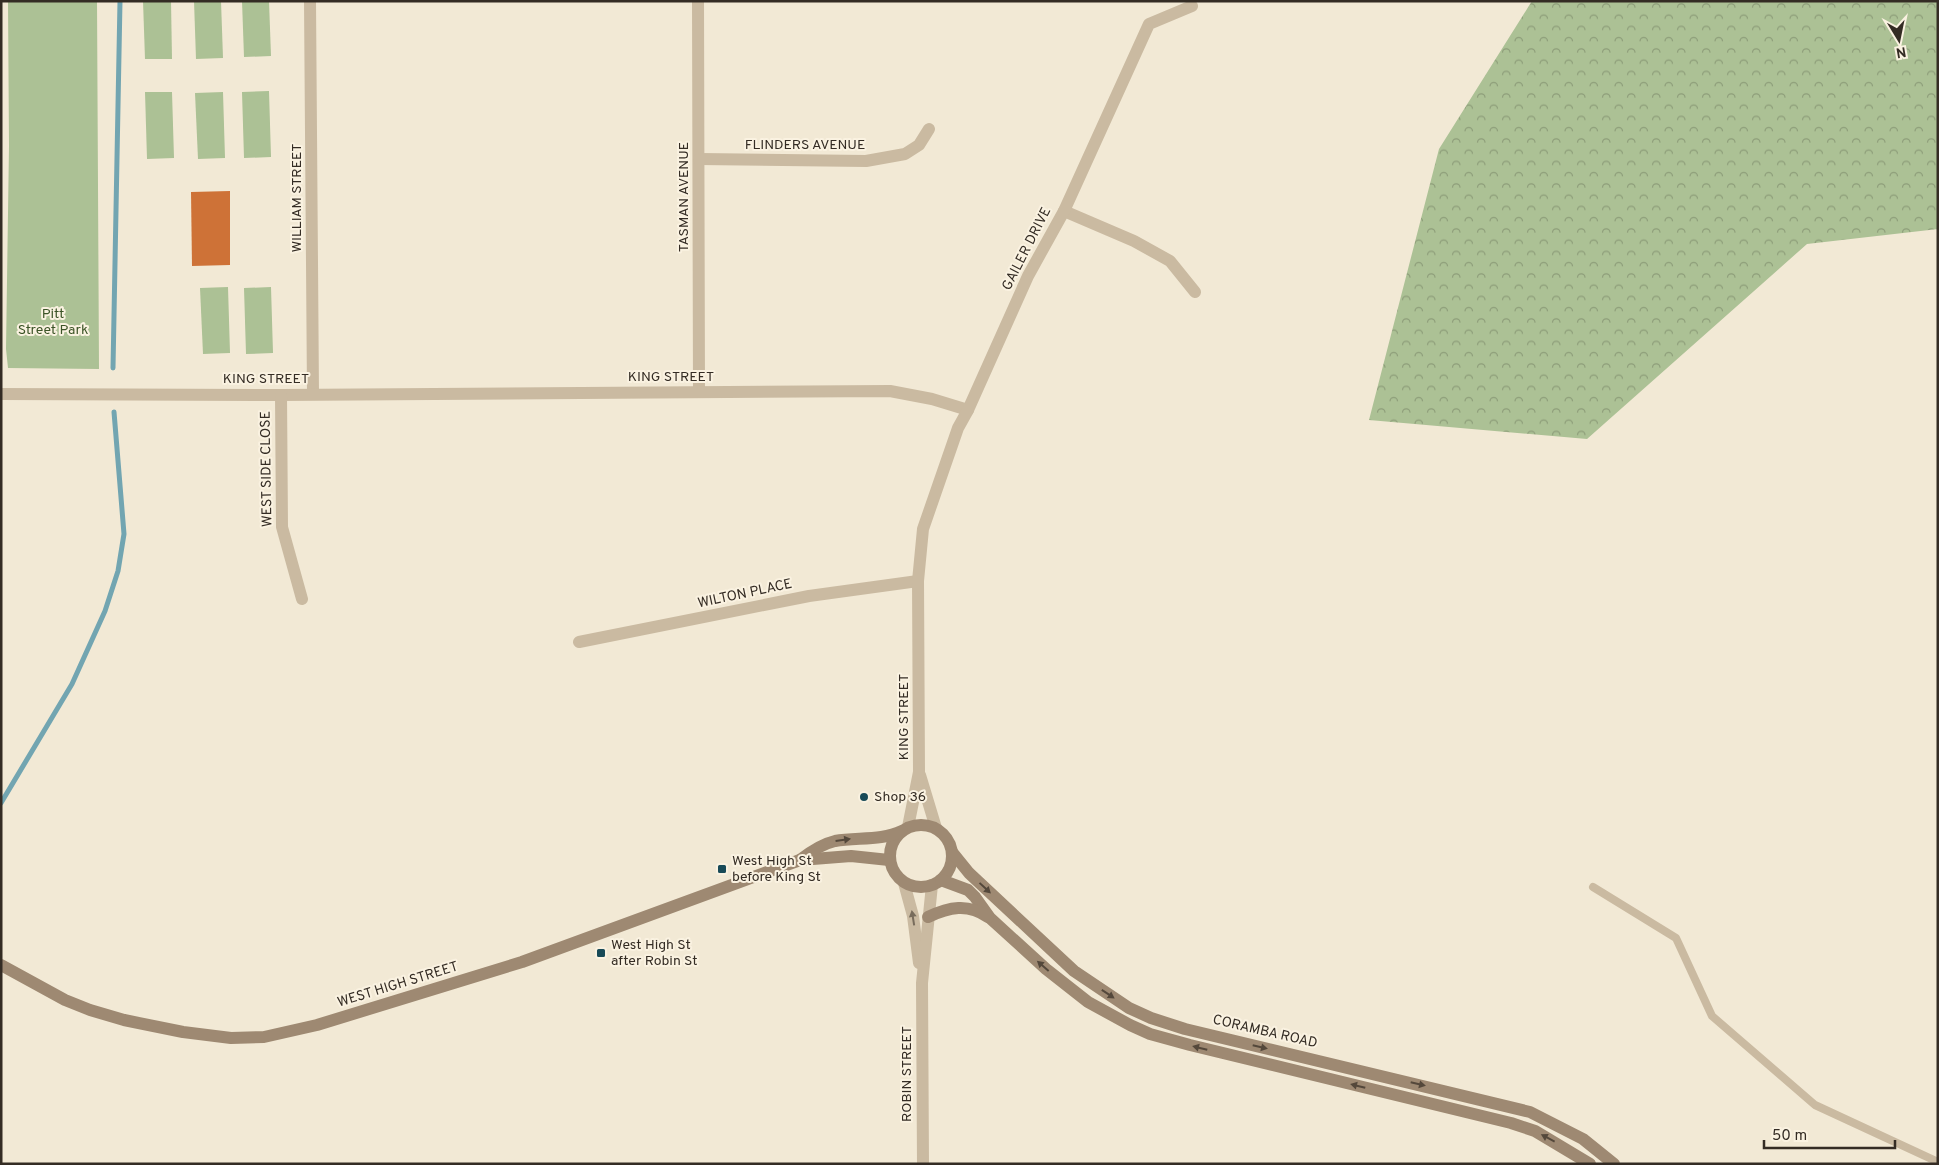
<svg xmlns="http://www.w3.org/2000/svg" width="1939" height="1165" viewBox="0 0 1939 1165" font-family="Overpass,sans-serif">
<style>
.forest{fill:url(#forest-crowns)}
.park{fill:#acc195}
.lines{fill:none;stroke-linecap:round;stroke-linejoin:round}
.stream{stroke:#72a5b1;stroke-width:5}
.building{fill:#ce7237}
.lane{stroke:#cabaa1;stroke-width:8}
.street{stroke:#cabaa1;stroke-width:12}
.secondary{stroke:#9e8972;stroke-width:12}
.oneway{fill:#54483b}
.oneway2{fill:#786c5c}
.poi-dot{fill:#184a57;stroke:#faf2e1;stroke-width:2}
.labels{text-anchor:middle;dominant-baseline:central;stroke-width:4;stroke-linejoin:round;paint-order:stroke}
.street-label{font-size:14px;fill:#342c24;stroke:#faf2e1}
.park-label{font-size:14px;fill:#3c5427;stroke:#faf2e1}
.poi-label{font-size:14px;fill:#342c24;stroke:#faf2e1;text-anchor:start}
</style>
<defs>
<pattern id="forest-crowns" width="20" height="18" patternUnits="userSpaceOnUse" patternTransform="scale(1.25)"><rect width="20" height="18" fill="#acc195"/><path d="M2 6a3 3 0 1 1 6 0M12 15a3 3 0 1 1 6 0" fill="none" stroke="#8d9d79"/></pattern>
</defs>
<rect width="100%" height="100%" fill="#f2e9d5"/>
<polygon class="forest" points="1532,1 1938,1 1938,229 1807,244 1587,439 1369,420 1439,149"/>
<g class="park">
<polygon points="29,1 97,1 99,369 8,368 6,349 9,146 8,2"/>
<polygon points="143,1 171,1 172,59 145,59"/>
<polygon points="194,1 221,1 223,58 196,59"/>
<polygon points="242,1 269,1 271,56 244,57"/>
<polygon points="269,91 271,157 244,158 242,92"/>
<polygon points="172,92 174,158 147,159 145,92"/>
<polygon points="223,92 225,158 198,159 195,93"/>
<polygon points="228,287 230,353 203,354 200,288"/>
<polygon points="271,287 273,353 246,354 244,288"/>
</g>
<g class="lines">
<g class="stream">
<polyline points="113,368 120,1"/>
<polyline points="1,803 72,684 105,611 118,571 124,534 114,412"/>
</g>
</g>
<polygon class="building" points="230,191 230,265 192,266 191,192"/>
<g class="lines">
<polyline class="lane" points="1593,887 1676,938 1712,1016 1815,1105 1938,1162"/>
<g class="street">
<polyline points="310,1 313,394"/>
<polyline points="698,1 699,392"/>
<polyline points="699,159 866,161 905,154 919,145 929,129"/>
<polyline points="1064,211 1134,241 1170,261 1195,292"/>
<polyline points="1,394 281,395 890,391 932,399 968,410"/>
<polyline points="281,395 282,527 302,599"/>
<polyline points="579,642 809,596 918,581"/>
<polyline points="920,775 936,828"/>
<polyline points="908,827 919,772 918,581 923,529 958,428 968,410 1028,276 1064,211 1149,24 1192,6"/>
<polyline points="904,883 913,916 919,963"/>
<polyline points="923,1164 922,983 932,885"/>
</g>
<g class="secondary">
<circle cx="921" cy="856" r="31"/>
<polyline points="952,852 969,873 1074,971 1129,1008 1151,1018 1185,1029 1530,1112 1583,1139 1614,1164"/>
<polyline points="800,860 851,856 889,860"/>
<polyline points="941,880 968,890 975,897 990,918 1046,969 1088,1002 1130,1025 1150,1034 1190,1045 1511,1123 1535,1131 1590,1164"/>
<path d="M928,917C949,907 968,903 988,917"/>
<path d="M1,965L65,1000L90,1010L124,1020L183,1032L231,1038L264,1037L317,1025L522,962L800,860C810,852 822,844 835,841C857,837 881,841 902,831"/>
</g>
</g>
<defs><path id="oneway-solid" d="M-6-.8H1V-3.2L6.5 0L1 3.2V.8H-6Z" transform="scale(1.25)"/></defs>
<g class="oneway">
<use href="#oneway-solid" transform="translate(843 840) rotate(-8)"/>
<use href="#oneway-solid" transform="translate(985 888) rotate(43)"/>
<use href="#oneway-solid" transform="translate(1043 966) rotate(-139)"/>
<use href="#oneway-solid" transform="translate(1108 994) rotate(34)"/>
<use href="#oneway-solid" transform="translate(1260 1047) rotate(13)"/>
<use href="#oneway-solid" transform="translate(1200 1048) rotate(-166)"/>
<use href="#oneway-solid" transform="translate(1418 1084) rotate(13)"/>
<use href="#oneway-solid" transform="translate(1358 1086) rotate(-166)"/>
<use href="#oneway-solid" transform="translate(1548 1138) rotate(-152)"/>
</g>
<use class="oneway2" href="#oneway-solid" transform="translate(913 918) rotate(-99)"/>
<g class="poi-dot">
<circle cx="864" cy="797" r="5"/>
<rect x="717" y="864" width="10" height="10" rx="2.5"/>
<rect x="596" y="948" width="10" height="10" rx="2.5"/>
</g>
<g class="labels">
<g class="street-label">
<text x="805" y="145">FLINDERS AVENUE</text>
<text transform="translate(684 197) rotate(-90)">TASMAN AVENUE</text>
<text transform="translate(297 198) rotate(-90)">WILLIAM STREET</text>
<text transform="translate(1027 249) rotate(-63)">GAILER DRIVE</text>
<text x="671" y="377">KING STREET</text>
<text x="266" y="379">KING STREET</text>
<text transform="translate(267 469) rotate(-91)">WEST SIDE CLOSE</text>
<text transform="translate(745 594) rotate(-12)">WILTON PLACE</text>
<text transform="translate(904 717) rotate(-90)">KING STREET</text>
<text transform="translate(398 985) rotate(-17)">WEST HIGH STREET</text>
<text transform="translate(1265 1032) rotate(13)">CORAMBA ROAD</text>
<text transform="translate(907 1074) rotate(-90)">ROBIN STREET</text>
</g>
<g class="park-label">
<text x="53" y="314">Pitt<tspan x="53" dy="16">Street Park</tspan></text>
</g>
<g class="poi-label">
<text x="874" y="797">Shop 36</text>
<text x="732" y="861">West High St<tspan x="732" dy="16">before King St</tspan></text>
<text x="611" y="945">West High St<tspan x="611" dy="16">after Robin St</tspan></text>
</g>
</g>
<rect width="1939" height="1165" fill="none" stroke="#342c24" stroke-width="5"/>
<g transform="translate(1899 40) rotate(170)" stroke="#faf2e1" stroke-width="4" paint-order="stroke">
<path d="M0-4L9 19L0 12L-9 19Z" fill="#342c24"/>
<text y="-8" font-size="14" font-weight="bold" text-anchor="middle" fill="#342c24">N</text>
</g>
<path d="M1764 1140v8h131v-8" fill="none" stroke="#342c24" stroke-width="2.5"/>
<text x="1772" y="1140" font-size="15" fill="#342c24" stroke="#faf2e1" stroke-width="4" paint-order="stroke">50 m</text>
</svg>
